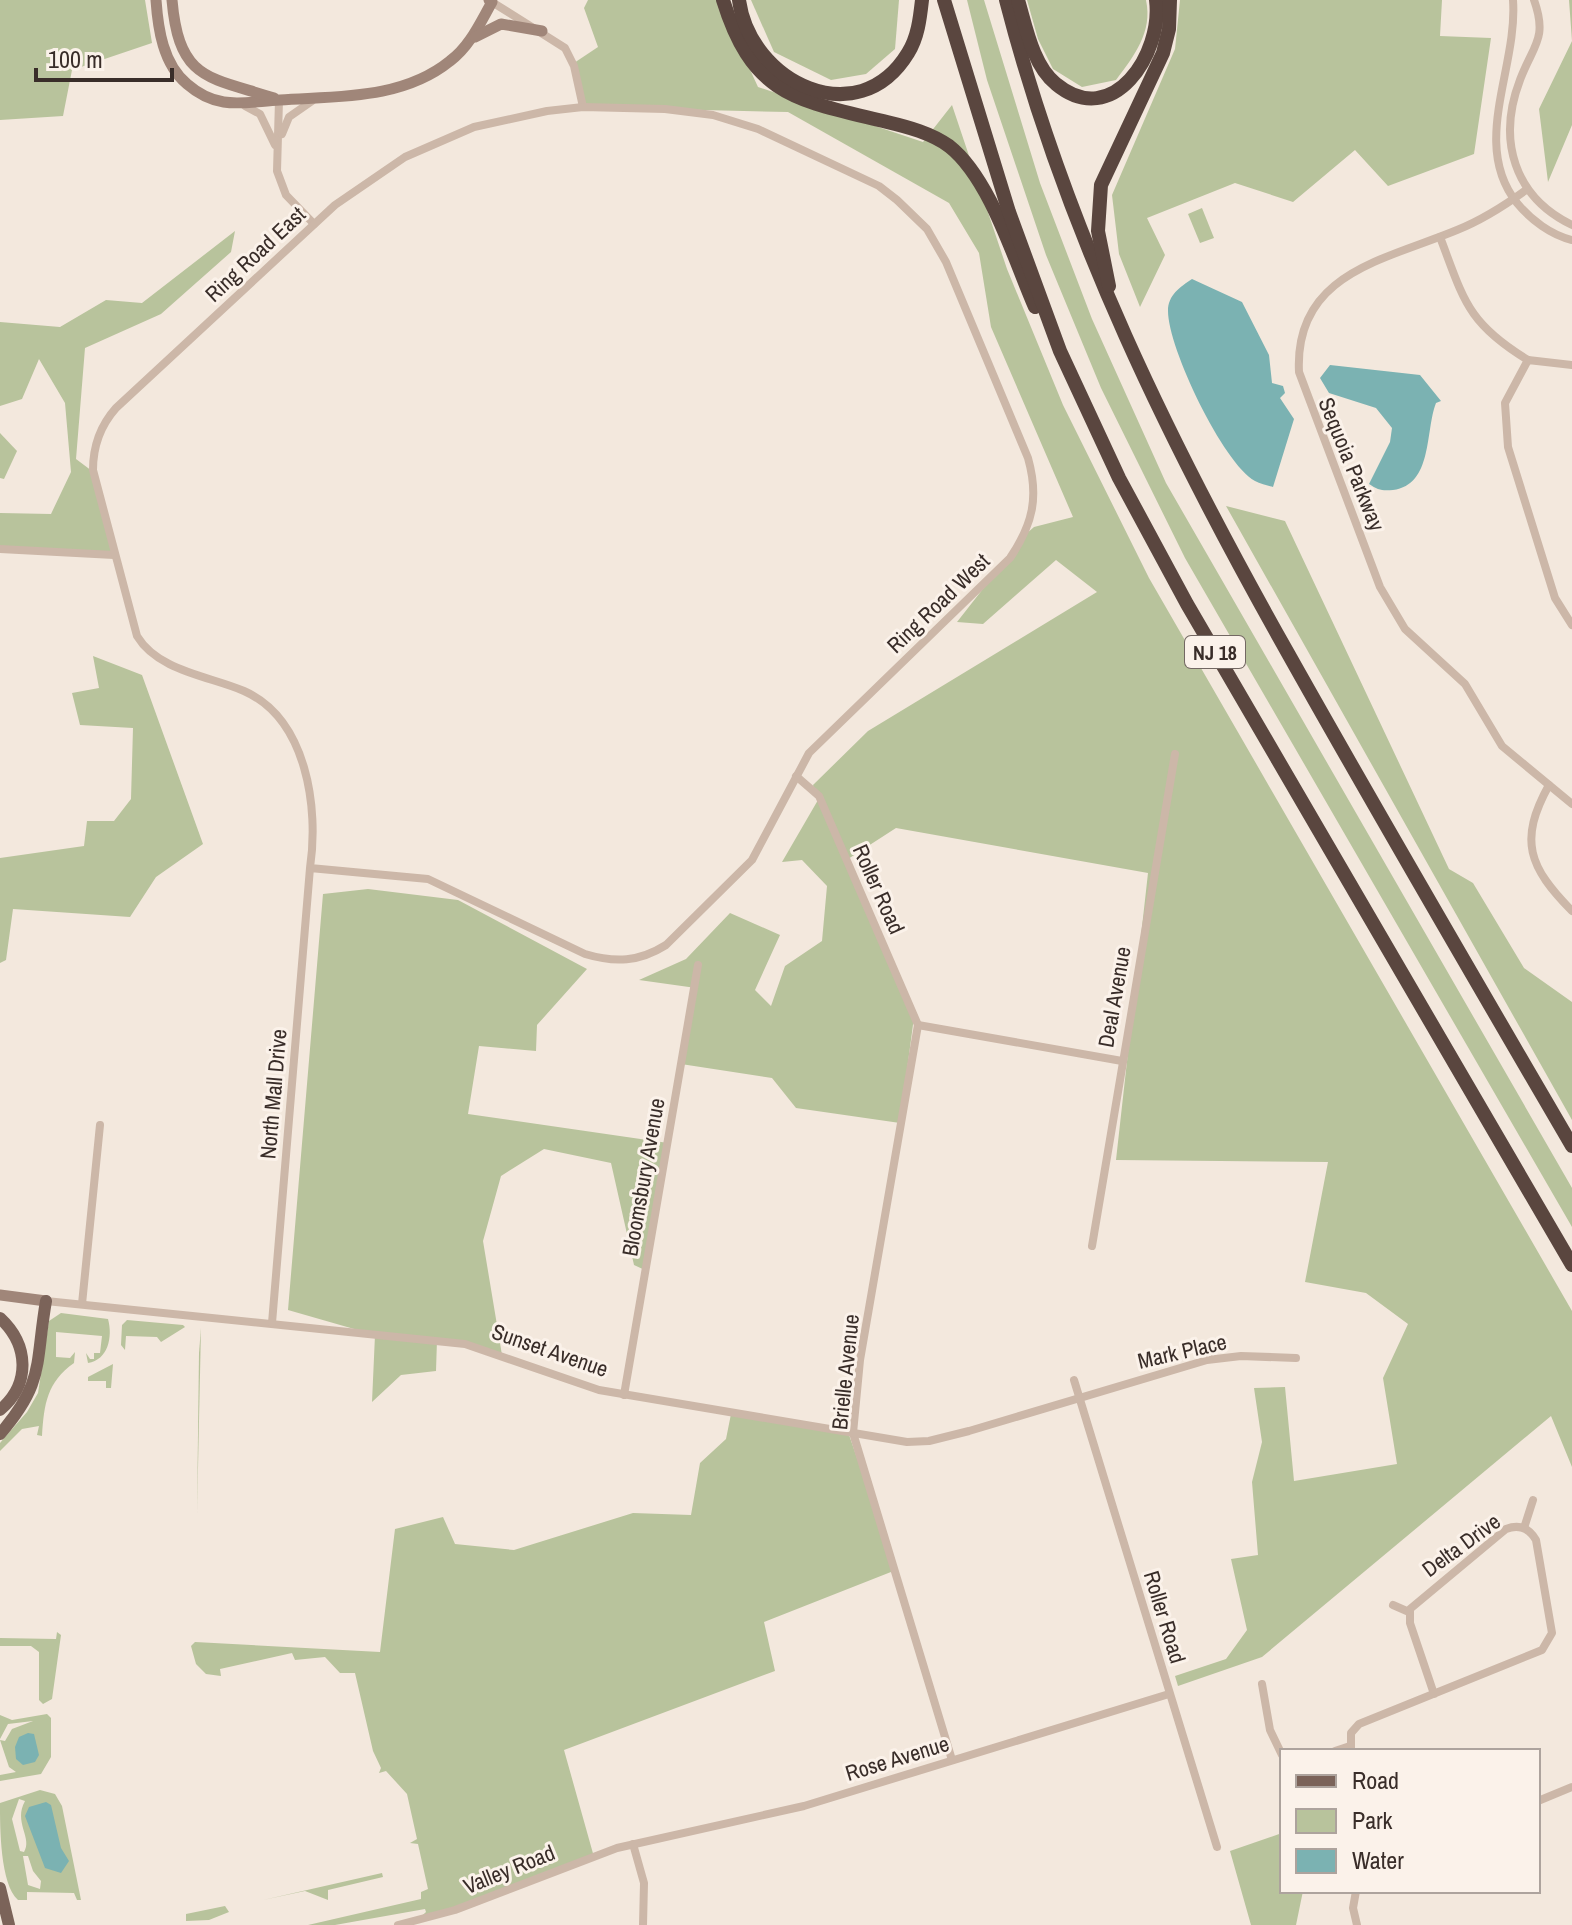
<svg xmlns="http://www.w3.org/2000/svg" width="1572" height="1925" viewBox="0 0 1572 1925" font-family="'Archivo Narrow',sans-serif">
<style>
.green{fill:#b8c39c;fill-rule:evenodd}
.water{fill:#7bb2b2}
.lines{fill:none;stroke-linecap:round;stroke-linejoin:round}
.street{stroke:#ccb7a8;stroke-width:8}
.secondary{stroke:#a08679;stroke-width:11}
.primary{stroke:#7b6359;stroke-width:12}
.highway{stroke:#5a463f;stroke-width:14}
.labels{text-anchor:middle;dominant-baseline:central;stroke-width:6;stroke-linejoin:round;paint-order:stroke}
.shield{fill:#fbf2ea;stroke:#736863;stroke-width:2}
.shield-label{font-size:20px;font-weight:bold;fill:#392d29}
.street-label{font-size:22px;fill:#392d29;stroke:#fbf2ea}
</style>
<rect width="100%" height="100%" fill="#f3e8dd"/>
<g class="green">
<polygon points="0,0 145,0 152,43 72,70 63,116 0,120"/>
<polygon points="588,0 718,0 758,87 923,142 952,105 1007,269 1063,405 1149,578 1572,1311 1572,1467 1551,1416 1262,1657 1178,1686 1175,1676 1226,1659 1247,1630 1231,1559 1258,1555 1252,1482 1262,1442 1254,1388 1285,1387 1294,1481 1397,1464 1383,1378 1408,1324 1366,1293 1305,1282 1328,1162 1116,1160 1148,873 896,828 848,859 914,1017 900,1123 796,1108 772,1078 681,1064 696,988 639,980 686,959 730,913 780,935 755,990 771,1006 785,966 822,941 827,886 802,860 782,862 818,800 813,785 868,731 1097,592 1056,560 983,624 957,622 1026,534 1034,527 1073,517 991,327 979,253 949,203 788,112 579,107 574,63 598,47 584,8"/>
<polygon points="751,0 899,0 895,49 866,74 831,80 774,52"/>
<polygon points="967,0 984,0 1040,183 1092,319 1166,483 1572,1188 1572,1227 1185,558 1101,388 1046,255 987,80"/>
<path d="M1027,0H1146C1153,32 1134,56 1116,80L1082,87L1053,69L1038,39Z"/>
<polygon points="1180,0 1442,0 1440,36 1491,38 1474,154 1388,186 1355,150 1293,202 1235,183 1147,218 1165,255 1140,307 1119,254 1112,195 1175,49"/>
<polygon points="1569,0 1572,0 1572,125 1548,182 1539,109 1572,41"/>
<polygon points="1202,208 1214,238 1200,243 1188,214"/>
<polygon points="235,231 231,252 161,314 85,348 76,459 96,474 117,556 0,549 0,513 51,514 71,472 65,403 39,359 22,399 0,406 0,322 60,327 106,300 142,303"/>
<polygon points="0,433 17,451 4,479 0,478"/>
<polygon points="1226,506 1285,521 1449,869 1473,883 1524,968 1572,1002 1572,1120"/>
<polygon points="93,656 142,675 203,844 156,877 130,917 13,909 6,960 0,963 0,858 84,846 87,821 114,821 131,799 133,728 80,725 72,693 99,688"/>
<polygon points="368,889 458,900 587,969 537,1025 536,1051 479,1046 468,1114 668,1143 647,1271 634,1265 611,1163 544,1149 501,1176 483,1241 502,1355 437,1340 436,1371 401,1375 372,1402 375,1335 288,1310 323,894"/>
<path d="M61,1313L108,1319C113,1337 108,1360 88,1363L86,1353L90,1359H94V1353H100L102,1336L56,1332V1357L70,1358L75,1352L74,1363C47,1382 44,1404 42,1436L37,1435L39,1426L22,1429L0,1451V1443L27,1412L38,1393L49,1321Z"/>
<polygon points="127,1320 183,1325 185,1327 161,1342 157,1337 126,1336 125,1350 121,1345 122,1325"/>
<polygon points="201,1328 197,1514 199,1353"/>
<polygon points="113,1364 111,1388 106,1388 106,1381 88,1381 88,1377"/>
<polygon points="731,1414 848,1432 896,1570 764,1622 775,1671 564,1750 594,1857 414,1923 426,1912 425,1909 335,1925 308,1925 421,1899 421,1892 428,1889 418,1844 410,1843 417,1839 407,1794 386,1771 379,1773 381,1768 373,1751 355,1673 340,1673 325,1657 295,1660 292,1653 220,1669 221,1676 206,1674 196,1664 191,1646 195,1642 380,1652 395,1529 443,1517 455,1544 514,1550 633,1513 691,1515 700,1463 726,1439"/>
<polygon points="57,1632 61,1635 52,1699 43,1704 39,1700 39,1652 31,1646 0,1646 0,1638 56,1639"/>
<polygon points="47,1714 51,1718 51,1757 41,1774 0,1781 0,1775 16,1772 9,1767 0,1740 5,1741 12,1729 33,1721 8,1724 0,1739 0,1715 12,1720"/>
<path d="M40,1790L55,1794L62,1806L81,1900H77L74,1893L27,1892V1900H18C0,1884 0,1827 0,1803ZM19,1799L25,1801C13,1822 33,1838 24,1852L20,1851L12,1819ZM23,1856H28L33,1871L41,1881L40,1889L28,1885Z"/>
<polygon points="1282,1833 1282,1891 1303,1891 1296,1925 1251,1925 1230,1851"/>
<polygon points="382,1873 383,1877 328,1890 328,1900 305,1891 263,1900"/>
<polygon points="225,1906 229,1912 209,1920 186,1921 186,1914"/>
</g>
<g class="water">
<path d="M1192,279L1242,302L1269,355L1272,383L1283,386L1285,393L1280,398L1294,419L1273,487C1267,485 1260,484 1255,481C1223,463 1168,348 1168,311C1168,295 1180,287 1192,279Z"/>
<path d="M1330,365L1420,375L1441,401L1436,403C1425,431 1433,485 1393,490C1382,491 1378,490 1369,484L1390,442L1392,428L1376,408L1329,393L1320,378Z"/>
<polygon points="28,1733 34,1734 39,1755 35,1762 23,1765 16,1759 15,1747 19,1737"/>
<polygon points="46,1802 51,1805 61,1848 69,1861 61,1873 45,1868 25,1816 29,1807"/>
</g>
<g class="lines">
<g class="street">
<path d="M1513,0C1518,68 1470,144 1517,203C1531,220 1551,235 1572,240"/>
<path d="M1534,0C1548,39 1533,45 1520,80C1497,140 1514,197 1572,225"/>
<polyline points="492,2 565,48 574,66 583,107"/>
<polyline points="279,100 277,171 286,195 314,224"/>
<polyline points="245,106 260,114 275,145"/>
<polyline points="282,134 289,117 312,101"/>
<path d="M1526,190C1504,206 1482,220 1457,230C1385,260 1294,273 1299,372L1380,587L1405,629L1465,684L1502,746L1572,804"/>
<path d="M1440,237C1464,300 1467,323 1528,360"/>
<polyline points="1572,365 1528,360 1505,403 1508,447 1555,598 1572,625"/>
<polyline points="0,549 114,555"/>
<polyline points="796,776 819,796 918,1025"/>
<path d="M1549,785C1518,841 1529,867 1572,911"/>
<polyline points="918,1025 860,1360 853,1433 952,1760"/>
<polyline points="918,1025 1122,1061"/>
<polyline points="1092,1246 1175,754"/>
<polyline points="46,1301 465,1344 599,1390 907,1442 929,1441 969,1431 1207,1360 1241,1356 1296,1358"/>
<polyline points="82,1304 100,1125"/>
<path d="M272,1323L310,868C319,808 307,719 244,691C209,676 158,671 137,636L93,470C93,446 100,426 116,408L335,205L405,157L474,127L547,111L583,107L665,109L713,115L758,129L879,186L897,200L927,229L946,262L1028,458C1039,497 1033,524 1010,558L809,753L752,860L666,945C639,962 615,963 585,954L428,879L310,868"/>
<polyline points="1074,1380 1217,1847"/>
<polyline points="624,1395 698,965"/>
<polyline points="1524,1528 1533,1500"/>
<polyline points="1393,1605 1409,1612"/>
<polyline points="1262,1684 1270,1730 1282,1755"/>
<polyline points="1335,1751 1350,1746"/>
<path d="M1351,1751V1733L1359,1724L1542,1650L1552,1633L1536,1540C1529,1528 1519,1524 1506,1529L1410,1609V1623L1434,1694"/>
<polyline points="1538,1801 1572,1787"/>
<polyline points="633,1844 644,1883 643,1925"/>
<polyline points="1356,1891 1353,1908 1357,1925"/>
<polyline points="398,1925 455,1910 617,1848 804,1806 1169,1694"/>
</g>
<g class="secondary">
<path d="M156,0C158,29 163,64 187,84C218,111 244,102 280,100C336,96 402,100 450,61C470,46 480,23 492,2L489,0"/>
<path d="M172,0C179,81 209,77 274,98"/>
<polyline points="475,37 501,24 542,31"/>
<polyline points="0,1295 46,1301"/>
</g>
<g class="primary">
<path d="M0,1318C29,1345 31,1384 0,1410"/>
<path d="M0,1434C45,1382 35,1364 46,1301"/>
<polyline points="0,1888 9,1925"/>
</g>
<g class="highway">
<path d="M723,0C753,97 797,100 887,122C908,127 931,133 949,146C990,178 1014,259 1035,307"/>
<path d="M739,0C750,82 858,135 908,53C918,37 920,18 922,0"/>
<polyline points="944,0 1009,212 1060,351 1119,478 1187,604 1572,1265"/>
<path d="M1006,0C1066,233 1171,446 1289,655C1381,819 1477,983 1572,1146"/>
<path d="M1018,0C1026,27 1033,66 1056,84C1113,131 1163,53 1156,0"/>
<polyline points="1109,286 1098,231 1101,185 1163,53 1169,29 1170,0"/>
</g>
</g>
<g class="labels">
<rect class="shield" x="1185" y="636" width="60" height="32" rx="6"/>
<g class="shield-label">
<text x="1215" y="652">NJ 18</text>
</g>
<g class="street-label">
<text transform="translate(255 254) rotate(-43)">Ring Road East</text>
<text transform="translate(1352 464) rotate(68)">Sequoia Parkway</text>
<text transform="translate(938 603) rotate(-44)">Ring Road West</text>
<text transform="translate(879 889) rotate(66)">Roller Road</text>
<text transform="translate(1114 997) rotate(-80)">Deal Avenue</text>
<text transform="translate(273 1094) rotate(-85)">North Mall Drive</text>
<text transform="translate(643 1177) rotate(-80)">Bloomsbury Avenue</text>
<text transform="translate(550 1350) rotate(19)">Sunset Avenue</text>
<text transform="translate(1182 1351) rotate(-13)">Mark Place</text>
<text transform="translate(845 1372) rotate(-84)">Brielle Avenue</text>
<text transform="translate(1461 1545) rotate(-36)">Delta Drive</text>
<text transform="translate(1165 1617) rotate(73)">Roller Road</text>
<text transform="translate(897 1758) rotate(-17)">Rose Avenue</text>
<text transform="translate(509 1869) rotate(-22)">Valley Road</text>
</g>
</g>
<rect x="1280" y="1749" width="260" height="144" fill="#fbf2ea" stroke="#ada39d" stroke-width="2"/>
<rect x="1296" y="1775" width="40" height="12" fill="#7b6359" stroke="#ada39d" stroke-width="2"/>
<text x="1352" y="1789" font-size="24" fill="#392d29">Road</text>
<rect x="1296" y="1809" width="40" height="24" fill="#b8c39c" stroke="#ada39d" stroke-width="2"/>
<text x="1352" y="1829" font-size="24" fill="#392d29">Park</text>
<rect x="1296" y="1849" width="40" height="24" fill="#7bb2b2" stroke="#ada39d" stroke-width="2"/>
<text x="1352" y="1869" font-size="24" fill="#392d29">Water</text>
<path d="M36 68v12h136v-12" fill="none" stroke="#392d29" stroke-width="4"/>
<text x="48" y="68" font-size="24" fill="#392d29" stroke="#fbf2ea" stroke-width="6" paint-order="stroke">100 m</text>
</svg>
